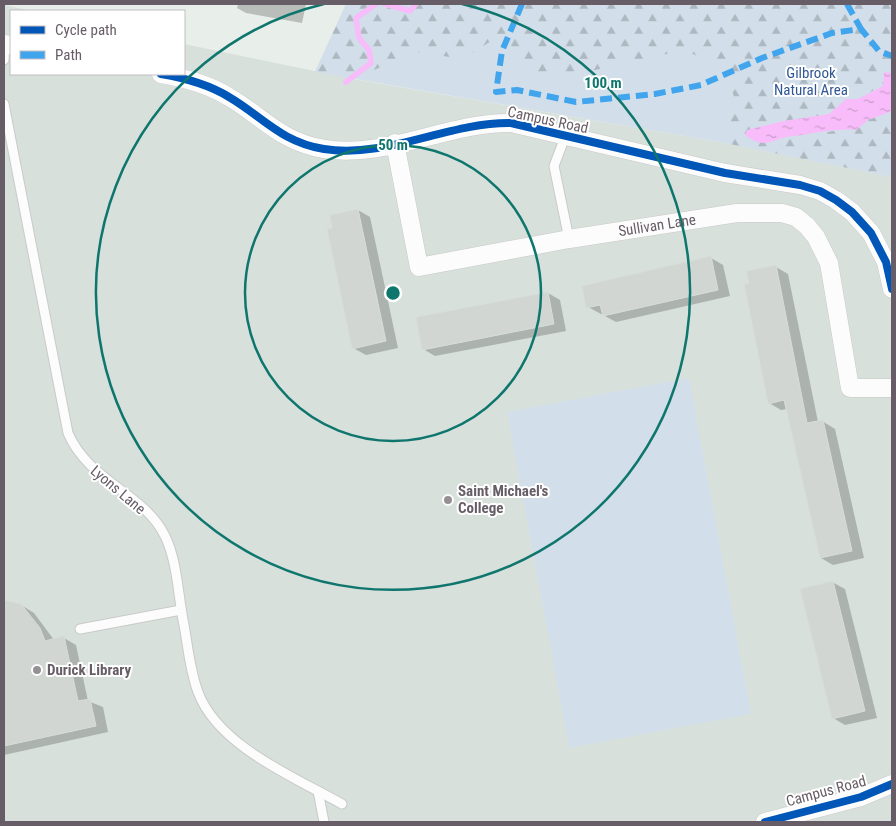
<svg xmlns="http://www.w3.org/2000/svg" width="896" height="826" viewBox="0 0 896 826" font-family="'Roboto Condensed',sans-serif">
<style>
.education{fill:#d7e0db}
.green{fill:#d2dfea}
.forest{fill:url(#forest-firs)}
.water{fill:url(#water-ripples)}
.shadow{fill:#0003}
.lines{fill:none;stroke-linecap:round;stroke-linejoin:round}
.stream{stroke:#f7bcf9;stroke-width:5.5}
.building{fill:#d2d6d3;stroke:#d7ded9}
.service-casing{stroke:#c9cac9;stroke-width:11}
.minor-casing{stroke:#c9cac9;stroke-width:19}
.service{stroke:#fcfcfc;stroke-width:9}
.minor{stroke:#fcfcfc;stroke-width:18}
.quiet{stroke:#41a5ee;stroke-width:6;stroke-dasharray:12 6;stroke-linecap:butt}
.cycleway-casing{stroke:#fff;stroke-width:11}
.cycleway{stroke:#0057b8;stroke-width:8}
.ring{fill:none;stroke:#0f766e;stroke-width:2.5}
.poi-dot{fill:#949094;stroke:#fff;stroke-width:2}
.labels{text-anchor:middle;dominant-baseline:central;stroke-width:4;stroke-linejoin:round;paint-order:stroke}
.park-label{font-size:15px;fill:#305793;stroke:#fff}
.street-label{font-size:15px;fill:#675d66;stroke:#fff}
.poi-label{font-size:15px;font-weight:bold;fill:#675d66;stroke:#fff;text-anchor:start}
.centre{fill:#0f766e;stroke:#fff;stroke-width:2.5}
.ring-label{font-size:15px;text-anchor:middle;font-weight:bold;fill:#0f766e;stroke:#fff;stroke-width:4;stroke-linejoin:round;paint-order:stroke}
</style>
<defs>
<pattern id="forest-firs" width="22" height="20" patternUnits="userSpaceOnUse" patternTransform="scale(1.25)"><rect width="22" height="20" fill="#d2dfea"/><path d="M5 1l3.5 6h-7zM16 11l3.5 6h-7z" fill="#aeb8c1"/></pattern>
<pattern id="water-ripples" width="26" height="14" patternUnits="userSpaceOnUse" patternTransform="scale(1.25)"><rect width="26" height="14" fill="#f7bcf9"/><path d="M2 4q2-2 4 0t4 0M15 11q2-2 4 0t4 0" fill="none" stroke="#cc9ccd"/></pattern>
</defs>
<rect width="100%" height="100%" fill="#e8eeea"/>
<polygon class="education" points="4,5 32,11 11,11 11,74 184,74 184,44 353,79 725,143 892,177 892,822 4,822"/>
<g class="green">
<polygon points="346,4 892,4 892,177 725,143 315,72"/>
<polygon points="689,378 751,714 569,748 507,412"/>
</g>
<path class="forest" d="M346,4H892V73L884,72L883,85L858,99H846L829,114L784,121L772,143C786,138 793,137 807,136C824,134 838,128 856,130L868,120L890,112L892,107V177L725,143L736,100L719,66L684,50L573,75L532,72L502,34L463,59L416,52L353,79L315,72Z"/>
<path class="water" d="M884,72L892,73V107L890,112L868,120L856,130C835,128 814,134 793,136C772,138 766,151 745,135L747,130L784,121L829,114L846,99H858L883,86Z"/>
<g class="shadow">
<polygon points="238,4 306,4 302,23 246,13 237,8"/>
<polygon points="358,210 370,217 398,348 366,355 353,348 334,229"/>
<polygon points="711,258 723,265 730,296 616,322 588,307"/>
<polygon points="776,267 788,274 818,422 822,421 835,429 864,558 833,565 821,558 787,409 781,410 769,403"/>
<polygon points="548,293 560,300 566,331 435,356 423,349"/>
<polygon points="832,582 845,589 877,718 845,725 833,718"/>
<polygon points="4,601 21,605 34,613 54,640 64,638 76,645 88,701 103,707 108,732 4,755"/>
</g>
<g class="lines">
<g class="stream">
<polyline points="385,4 410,11 416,4"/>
<polyline points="346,82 371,63 369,50 359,38 356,18 376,4"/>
</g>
</g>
<g class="building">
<polygon points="358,209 386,341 352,349 327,229 332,228 330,215"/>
<polygon points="711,256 718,290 603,316 600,305 586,308 582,286"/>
<polygon points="776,265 807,423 823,420 852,551 820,558 784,400 768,404 744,284 749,283 746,271"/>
<polygon points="548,292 554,324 422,350 416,317"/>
<polygon points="833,581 865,711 832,719 800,589"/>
<polygon points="4,600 21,604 40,628 45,641 64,636 78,701 90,699 96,726 4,746"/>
</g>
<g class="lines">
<g class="service-casing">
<g id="service">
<polyline points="4,60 5,44"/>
<path d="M4,104L68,433C89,482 144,493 165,536C178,563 178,597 184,625C188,647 190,671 198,692C218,746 294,777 342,804"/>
<polyline points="565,137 554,166 569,239"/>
<polyline points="80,629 181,610"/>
<polyline points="318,791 324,822"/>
</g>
</g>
<g class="minor-casing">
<g id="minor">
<polyline points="4,44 11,45"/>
<path d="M161,74C185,78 208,84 229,97C263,117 281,142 324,149C387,159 448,122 511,123L725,173L800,185L820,191L836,200L852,212L871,233L886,262L892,289"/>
<path id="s1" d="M395,143L419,267L569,239L737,213H782L796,217L807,226L816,237L829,263L850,388H892"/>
<polyline points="765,822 861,797 892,784"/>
</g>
</g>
<use href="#service" class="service"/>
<use href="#minor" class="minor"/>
<g class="quiet">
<polyline points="522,4 502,51 496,92 517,90 576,102 655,94 701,85 762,58 832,33 861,29 879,51 892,56"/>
<polyline points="847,4 861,29"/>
</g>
<g class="cycleway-casing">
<g id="cycleway">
<path d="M161,74C185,78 208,84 229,97C263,117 281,142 324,149C387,159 448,122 511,123L725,173L800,185L820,191L836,200L852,212L871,233L886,262L892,289"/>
<polyline points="765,822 861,797 892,784"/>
</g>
</g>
<use href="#cycleway" class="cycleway"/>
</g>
<g class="ring">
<circle cx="393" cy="293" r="148"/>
<path d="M462 4A297 297 0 1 1 324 4"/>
</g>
<g class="poi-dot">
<circle cx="448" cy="500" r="5"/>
<circle cx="37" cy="670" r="5"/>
</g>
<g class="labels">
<g class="park-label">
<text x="811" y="73">Gilbrook<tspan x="811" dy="17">Natural Area</tspan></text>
</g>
<g class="street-label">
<text transform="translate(548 120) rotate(12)">Campus Road</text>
<text stroke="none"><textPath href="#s1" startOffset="368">Sullivan Lane</textPath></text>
<text transform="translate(118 490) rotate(40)">Lyons Lane</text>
<text transform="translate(826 791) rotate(-15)">Campus Road</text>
</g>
<g class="poi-label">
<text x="458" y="491">Saint Michael's<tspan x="458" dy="17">College</tspan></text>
<text x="47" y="670">Durick Library</text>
</g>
</g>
<circle cx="393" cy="293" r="8" class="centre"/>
<g class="ring-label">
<text x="603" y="88">100 m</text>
<text x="393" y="150">50 m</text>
</g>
<rect width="896" height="826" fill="none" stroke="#675d66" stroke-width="10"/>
<rect x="10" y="10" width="175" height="65" fill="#ffffff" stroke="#c2bec2"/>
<rect x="20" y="26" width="25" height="8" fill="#0057b8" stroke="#c2bec2"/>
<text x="55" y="35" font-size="15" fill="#675d66">Cycle path</text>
<rect x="20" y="51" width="25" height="8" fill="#41a5ee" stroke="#c2bec2"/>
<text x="55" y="60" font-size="15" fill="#675d66">Path</text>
</svg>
